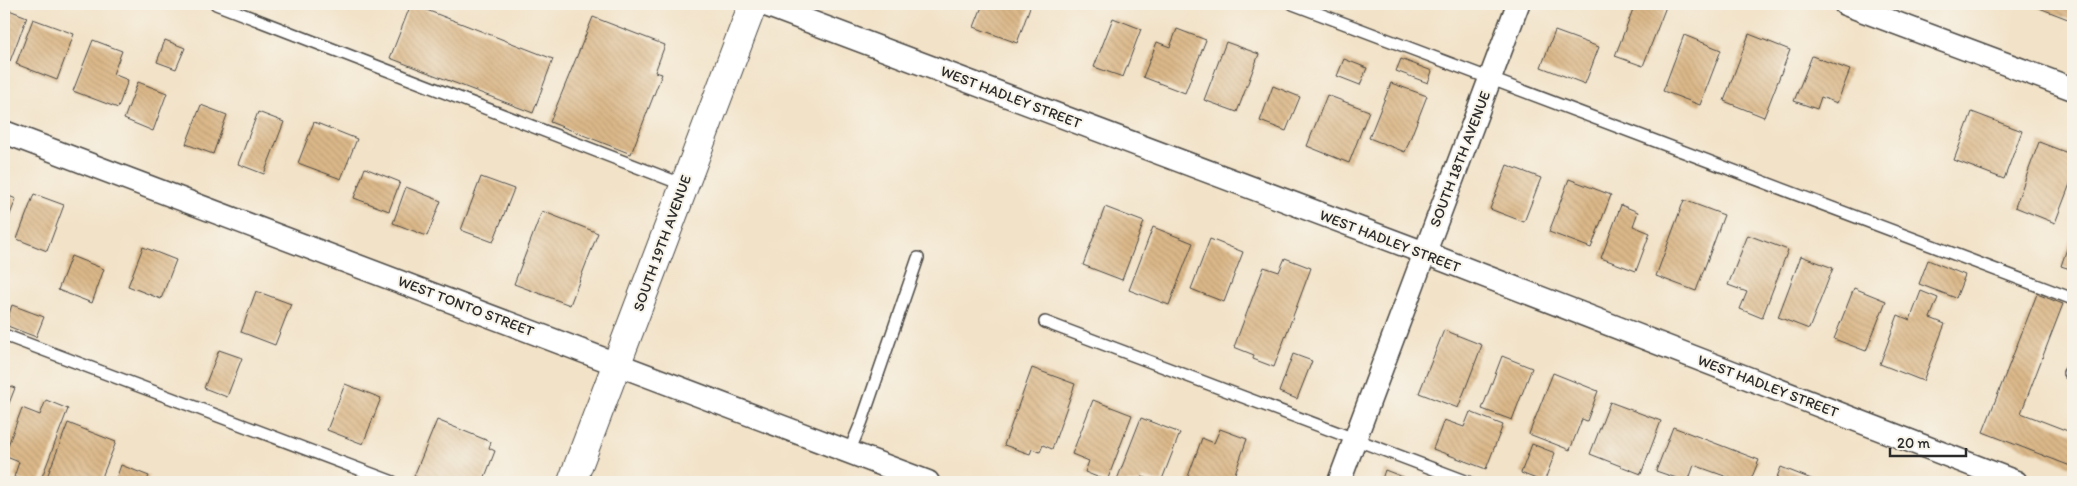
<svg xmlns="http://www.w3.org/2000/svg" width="2077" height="486" viewBox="0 0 2077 486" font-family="Itim,sans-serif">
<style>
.building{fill:url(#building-back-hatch)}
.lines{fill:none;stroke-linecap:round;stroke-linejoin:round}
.service-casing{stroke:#494642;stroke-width:14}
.minor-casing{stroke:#494642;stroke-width:25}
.primary-casing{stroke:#494642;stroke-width:30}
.service{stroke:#fff;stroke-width:11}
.minor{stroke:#fff;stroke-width:22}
.primary{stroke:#fff;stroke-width:28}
.labels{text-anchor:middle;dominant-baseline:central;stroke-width:4;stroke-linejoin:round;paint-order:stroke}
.street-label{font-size:15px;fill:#2b2b2b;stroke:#f7f3e8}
</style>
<defs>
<pattern id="building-back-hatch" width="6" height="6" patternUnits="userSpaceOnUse" patternTransform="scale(1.25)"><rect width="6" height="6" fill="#dbb889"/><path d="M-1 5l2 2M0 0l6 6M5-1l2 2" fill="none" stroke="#bc9e76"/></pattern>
</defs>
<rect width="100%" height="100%" fill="#f7f3e8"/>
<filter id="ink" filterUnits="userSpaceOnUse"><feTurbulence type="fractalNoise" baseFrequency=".02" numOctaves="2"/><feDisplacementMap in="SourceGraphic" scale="10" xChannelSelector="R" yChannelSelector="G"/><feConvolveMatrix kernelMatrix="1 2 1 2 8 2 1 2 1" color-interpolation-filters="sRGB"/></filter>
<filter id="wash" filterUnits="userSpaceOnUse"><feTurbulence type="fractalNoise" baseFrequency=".0096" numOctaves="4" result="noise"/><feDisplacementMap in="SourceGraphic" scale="20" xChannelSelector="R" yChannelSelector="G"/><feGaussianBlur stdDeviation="1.12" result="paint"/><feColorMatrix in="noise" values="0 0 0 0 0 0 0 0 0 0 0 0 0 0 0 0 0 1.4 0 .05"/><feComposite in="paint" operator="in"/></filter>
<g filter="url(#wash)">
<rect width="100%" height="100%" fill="#f2e2c7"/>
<g id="blocks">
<g class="building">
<polygon points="411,4 553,59 533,113 390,58"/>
<polygon points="983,4 1031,4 1017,43 974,27"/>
<polygon points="1635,4 1667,4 1643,66 1615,56"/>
<polygon points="2029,4 2073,4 2073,21"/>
<polygon points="4,8 27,17 10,61 4,59"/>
<polygon points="593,17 665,45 655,72 662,74 631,154 550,122"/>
<polygon points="1113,18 1141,29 1123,77 1094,67"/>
<polygon points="33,19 74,34 57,80 16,64"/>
<polygon points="1177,29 1206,40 1185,93 1143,77 1157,42 1170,47"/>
<polygon points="1555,31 1599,47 1585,84 1541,67"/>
<polygon points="1749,34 1790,50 1764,117 1724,101"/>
<polygon points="1684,35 1721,50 1700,105 1663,91"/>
<polygon points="93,40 122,51 113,74 128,80 118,108 73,91"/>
<polygon points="165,40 185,48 176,69 157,62"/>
<polygon points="1226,42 1259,54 1237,112 1204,100"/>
<polygon points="1812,56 1850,70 1837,103 1821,97 1817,109 1794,101"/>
<polygon points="1344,59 1367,68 1360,85 1337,76"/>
<polygon points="1401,59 1432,71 1428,83 1396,71"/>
<polygon points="138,82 167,93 153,131 124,119"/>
<polygon points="1391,83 1427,96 1405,152 1369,138"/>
<polygon points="1273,86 1300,97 1286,131 1260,121"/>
<polygon points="1327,95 1369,111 1349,163 1307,146"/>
<polygon points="201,105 227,115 213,154 186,144"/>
<polygon points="258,112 284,122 264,174 238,164"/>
<polygon points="1972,112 2022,131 2004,179 1954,160"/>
<polygon points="314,122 357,139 341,179 298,163"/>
<polygon points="2039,142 2073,155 2073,176 2055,223 2015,207"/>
<polygon points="1507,165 1541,178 1524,222 1490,209"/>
<polygon points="365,168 400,182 389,211 354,198"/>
<polygon points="481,177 514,189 493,242 461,230"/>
<polygon points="1569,179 1611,195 1591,248 1549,232"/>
<polygon points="406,187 441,201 427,236 393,223"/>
<polygon points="4,194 16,199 6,225 4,224"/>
<polygon points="34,194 64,205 47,251 17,239"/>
<polygon points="1684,200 1724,215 1696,291 1656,276"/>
<polygon points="1621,205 1638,212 1633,226 1650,233 1636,271 1601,258"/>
<polygon points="1105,207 1144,222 1122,280 1083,265"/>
<polygon points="542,211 598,233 570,305 514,284"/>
<polygon points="1153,227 1193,243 1169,305 1129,290"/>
<polygon points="1748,235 1788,250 1762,318 1740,309 1747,292 1728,285"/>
<polygon points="2071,237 2073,238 2073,270 2061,266"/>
<polygon points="1210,239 1243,252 1224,302 1191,289"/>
<polygon points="143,247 176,260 161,299 128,286"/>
<polygon points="71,256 104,269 92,303 58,290"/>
<polygon points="1801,256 1833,268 1809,329 1778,317"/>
<polygon points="1285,258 1311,268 1274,367 1253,359 1254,355 1234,347 1264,267 1279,272"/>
<polygon points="1928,260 1965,275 1956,298 1919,284"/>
<polygon points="1854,288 1886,301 1866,351 1834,339"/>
<polygon points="256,291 291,304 275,345 241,332"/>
<polygon points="1921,291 1938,298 1930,318 1945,324 1923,381 1880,364 1898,315 1910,320"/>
<polygon points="2037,294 2063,304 2021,413 2073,433 2073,467 1983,432"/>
<polygon points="12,305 44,317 36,337 5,325"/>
<polygon points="1444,330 1482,345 1458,408 1419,393"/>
<polygon points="219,350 242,358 227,397 204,388"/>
<polygon points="1293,354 1312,361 1297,399 1279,392"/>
<polygon points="1502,356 1532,368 1512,420 1482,409"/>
<polygon points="1032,368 1075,384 1052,449 1043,445 1040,452 1032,449 1030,454 1004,445"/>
<polygon points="1553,373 1598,391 1587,421 1582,419 1570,450 1529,434"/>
<polygon points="4,384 15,388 4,416"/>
<polygon points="345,384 381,398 363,444 327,430"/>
<polygon points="46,400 68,409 40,482 28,482 14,477 19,462 4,456 22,408 40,415"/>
<polygon points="1093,400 1132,415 1107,481 1085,472 1089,461 1072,454"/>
<polygon points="1610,402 1661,421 1641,474 1590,454"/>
<polygon points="1470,412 1503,425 1486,469 1433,449 1444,420 1464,427"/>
<polygon points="1141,418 1180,433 1161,482 1142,477 1141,482 1116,482"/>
<polygon points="437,420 491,442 489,448 495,451 483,482 428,482 414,476"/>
<polygon points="68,423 116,442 100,482 45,482"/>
<polygon points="1673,427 1759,460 1750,482 1741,482 1694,465 1688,482 1656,471"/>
<polygon points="1220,429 1247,439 1232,482 1186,482 1202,438 1214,443"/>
<polygon points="1532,444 1555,453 1544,482 1521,473"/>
<polygon points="121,465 149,476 146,482 115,482"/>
<polygon points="1781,467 1819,482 1775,482"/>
<polygon points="1385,470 1416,482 1381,482"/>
</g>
</g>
</g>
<g filter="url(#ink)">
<use href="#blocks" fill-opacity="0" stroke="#494642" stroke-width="1"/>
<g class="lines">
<g class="service-casing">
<g id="service">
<polyline points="216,4 684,185"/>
<polyline points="1293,4 2073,299"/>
<polyline points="1045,322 1468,482"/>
<polyline points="4,335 393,482"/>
<polyline points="2069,373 2073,375"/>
<polyline points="849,452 862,421 918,258"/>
</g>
</g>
<g class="minor-casing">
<g id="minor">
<polyline points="763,4 1425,253 2016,482"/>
<polyline points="1845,4 2073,89"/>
<polyline points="4,132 928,482"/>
<polyline points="1339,482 1518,4"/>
</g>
</g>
<g class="primary-casing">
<polyline id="primary" points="572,482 753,4"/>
</g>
<use href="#service" class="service"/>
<use href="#minor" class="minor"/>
<use href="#primary" class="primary"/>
</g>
</g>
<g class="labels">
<g class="street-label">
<text transform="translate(1011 97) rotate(21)">WEST HADLEY STREET</text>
<text transform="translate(1460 159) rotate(-69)">SOUTH 18TH AVENUE</text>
<text transform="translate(1390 241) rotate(21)">WEST HADLEY STREET</text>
<text transform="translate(662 243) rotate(-70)">SOUTH 19TH AVENUE</text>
<text transform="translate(466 306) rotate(21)">WEST TONTO STREET</text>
<text transform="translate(1768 386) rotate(21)">WEST HADLEY STREET</text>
</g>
</g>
<rect width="2077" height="486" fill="none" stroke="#f7f3e8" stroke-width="20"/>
<path d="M1890 448v8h76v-8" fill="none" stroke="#2b2b2b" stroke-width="2.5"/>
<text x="1897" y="448" font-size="15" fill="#2b2b2b" stroke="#f7f3e8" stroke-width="4" paint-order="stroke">20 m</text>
</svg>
